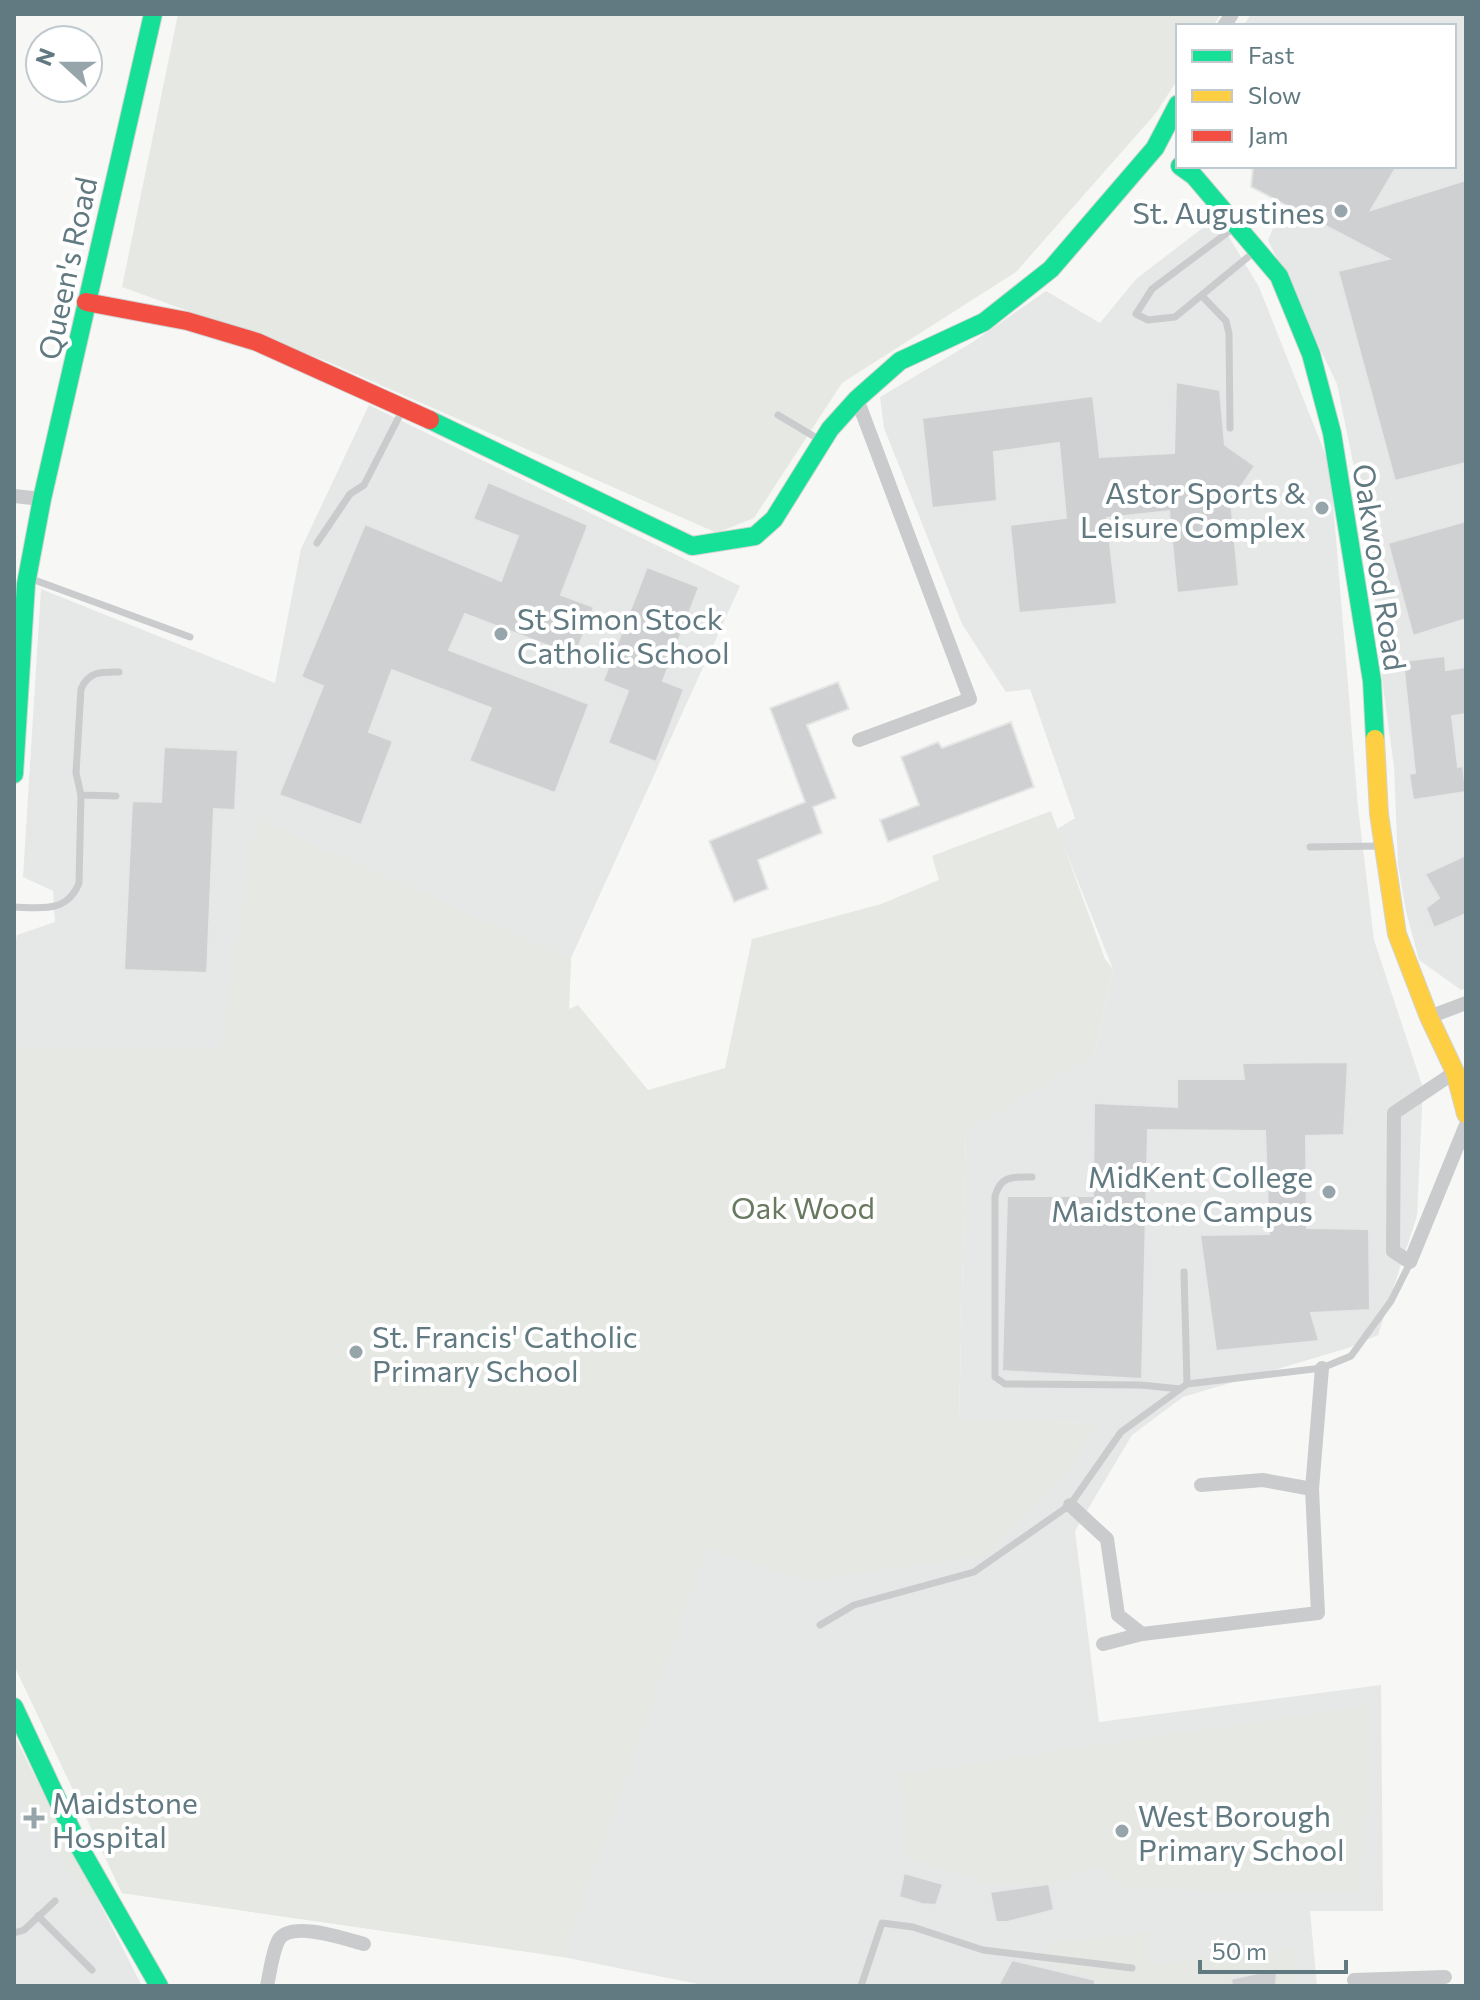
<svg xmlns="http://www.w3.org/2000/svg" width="1480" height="2000" viewBox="0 0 1480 2000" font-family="Commissioner,sans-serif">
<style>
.built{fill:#e6e7e7}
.green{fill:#e6e9e3}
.building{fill:#ced0d1;stroke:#e6e6e6;stroke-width:2}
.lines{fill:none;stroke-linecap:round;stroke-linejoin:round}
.fast-casing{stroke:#d2d4d4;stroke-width:20}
.slow-casing{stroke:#d2d4d4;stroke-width:20}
.jam-casing{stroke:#d2d4d4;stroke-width:20}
.lane{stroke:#c9cbcc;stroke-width:7}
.street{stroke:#c9cbcc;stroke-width:14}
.fast{stroke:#16e098;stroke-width:18}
.slow{stroke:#ffcf43;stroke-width:18}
.jam{stroke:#f24e42;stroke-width:18}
.poi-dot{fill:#96a5aa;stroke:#fff;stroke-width:3}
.labels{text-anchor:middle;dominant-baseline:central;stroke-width:8;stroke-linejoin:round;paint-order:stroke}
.poi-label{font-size:30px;fill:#617981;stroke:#fff;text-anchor:start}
.street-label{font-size:30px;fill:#617981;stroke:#fff}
.park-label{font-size:30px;fill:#697960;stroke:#fff}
</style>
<rect width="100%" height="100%" fill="#f7f7f6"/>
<g class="built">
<polygon points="1251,14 1466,14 1466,988 1461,990 1419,960 1406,911 1398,865 1394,767 1380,663 1372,556 1337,384 1268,240 1284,203 1269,179 1243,166 1454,166 1454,26 1243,26"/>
<polygon points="1217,217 1259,287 1330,466 1358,807 1374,940 1423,1088 1417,1216 1378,1335 1348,1348 1183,1397 1132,1435 1075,1531 1099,1722 1381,1685 1383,1911 1310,1911 1317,1986 708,1986 563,1957 122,1893 14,1665 14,952 17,935 55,922 53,891 23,877 41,589 275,683 301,549 369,405 740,586 571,958 568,1028 716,1520 1093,1423 959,1421 966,1130 1095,1054 1113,969 1057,829 1075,818 1030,689 1006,692 962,624 884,428 880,397 973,342 1046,291 1100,323 1136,279"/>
<polygon points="14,1740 96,1896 142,1986 14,1986"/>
</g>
<g class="green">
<polygon points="178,14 1221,14 1213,26 1178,26 1178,79 1156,113 1016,272 842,383 754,518 717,533 326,361 122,287"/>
<polygon points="1051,811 1105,959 1113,969 1095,1054 966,1131 959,1420 1094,1423 1071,1468 985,1556 803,1581 707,1547 563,1957 122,1893 14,1665 14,1047 220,1049 256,819 571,959 569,1009 578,1005 648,1090 725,1068 752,939 881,904 939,880 932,856"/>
<polygon points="1366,1706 1362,1893 1122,1888 1098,1865 1049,1884 986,1883 904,1856 901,1774"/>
<polygon points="14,1735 96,1896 88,1900 14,1790"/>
<polygon points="1149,1933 1149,1965 1294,1949 1298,1986 1121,1986 1047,1964 1048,1943"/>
</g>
<g class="building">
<polygon points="1253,166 1397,166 1371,210 1466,180 1466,463 1395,481 1338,271 1389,259 1251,187"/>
<polygon points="1176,382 1220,390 1225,445 1255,466 1231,501 1239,586 1177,593 1169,511 1107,518 1117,604 1019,613 1010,525 1066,518 1059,443 994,452 997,501 932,508 922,418 1093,396 1100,457 1174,453"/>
<polygon points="488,482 588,525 561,595 594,607 575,656 465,614 449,650 589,704 555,793 469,761 491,708 392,670 369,732 393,741 361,825 279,795 323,686 301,677 365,524 501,581 518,536 473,519"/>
<polygon points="1466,521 1466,619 1413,636 1388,543"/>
<polygon points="647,567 699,587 663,681 684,689 656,762 608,743 628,691 603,681"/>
<polygon points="1445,656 1446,670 1466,667 1466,714 1452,716 1458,767 1463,766 1466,792 1413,800 1409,774 1415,773 1403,661"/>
<polygon points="838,682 849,709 807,725 836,798 813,807 822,833 758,860 768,889 734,902 709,841 805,802 770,708"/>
<polygon points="1011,722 1034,787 888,842 880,820 919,805 901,757 938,742 942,748"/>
<polygon points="164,747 238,750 235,810 214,809 207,973 124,970 132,801 161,802"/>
<polygon points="1466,855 1466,914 1434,928 1426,908 1439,898 1425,874"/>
<polygon points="1348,1062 1344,1135 1306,1136 1307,1228 1369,1229 1370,1310 1311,1313 1319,1341 1216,1351 1200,1235 1269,1234 1265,1131 1148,1130 1142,1379 1002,1371 1007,1196 1093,1196 1094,1103 1177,1107 1177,1079 1244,1079 1242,1063"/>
<polygon points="904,1873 943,1884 936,1905 922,1904 899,1897"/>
<polygon points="1049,1884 1054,1910 1007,1922 996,1922 990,1892"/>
<polygon points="1012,1960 1095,1980 1095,1986 998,1986"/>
<polygon points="1277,1969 1276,1986 1232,1986 1231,1979"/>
</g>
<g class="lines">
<g class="fast-casing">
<g id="fast">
<polyline points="1180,166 1194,176 1279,276 1311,354 1332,433 1372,681 1375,739"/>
<polyline points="430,420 692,546 755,536 774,519 830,429 857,399 900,361 984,322 1051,269 1155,148 1178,104"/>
<polyline points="14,774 26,584 42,499 153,14"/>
<polyline points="14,1707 80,1848 159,1986"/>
</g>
</g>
<g class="slow-casing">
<polyline id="slow" points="1375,739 1379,814 1397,934 1429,1017 1455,1072 1466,1114"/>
</g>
<g class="jam-casing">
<polyline id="jam" points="86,302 187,321 257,342 430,420"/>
</g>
<g class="lane">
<polyline points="1235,227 1152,289 1136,314 1148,320 1175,317 1254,252"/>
<polyline points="1202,296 1226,321 1229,334 1230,428"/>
<polyline points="778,415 820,440"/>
<polyline points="317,543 350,494 364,485 403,409"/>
<polyline points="29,578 190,637"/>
<path d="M116,796L81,795L76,773L81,689C89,671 101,672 119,672"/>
<polyline points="1310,847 1382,846"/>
<path d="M14,907C42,908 67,913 79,883L81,795"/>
<path d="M1032,1177C1013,1177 1001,1175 995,1196V1377L1005,1384L1141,1385L1180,1389"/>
<polyline points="1184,1272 1187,1384"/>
<polyline points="820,1625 854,1605 974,1572 1070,1505 1121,1432 1187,1384 1322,1368 1351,1356 1391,1301 1410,1263"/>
<polyline points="38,1916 92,1970"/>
<polyline points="14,1933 24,1930 55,1901"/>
<polyline points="861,1986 882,1923 913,1927 983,1950 1132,1968"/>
</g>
<g class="street">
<polyline points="1224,26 1232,14"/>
<polyline points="857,399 970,699 859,740"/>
<polyline points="14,496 42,499"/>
<polyline points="1429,1017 1466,1003"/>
<polyline points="1455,1072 1394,1113 1393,1251 1410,1262 1466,1125"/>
<polyline points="1201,1485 1263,1480 1312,1489"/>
<polyline points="1070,1505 1107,1539 1118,1615 1142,1634 1318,1613 1312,1489 1322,1368"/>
<polyline points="1103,1644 1142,1634"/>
<polyline points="1354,1980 1445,1977"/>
<path d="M267,1986C270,1972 272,1954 278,1941C289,1919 345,1939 364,1944"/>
</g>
<use href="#fast" class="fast"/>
<use href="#slow" class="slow"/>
<use href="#jam" class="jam"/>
</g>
<g class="poi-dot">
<circle cx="1341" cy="211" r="8"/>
<circle cx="1322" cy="508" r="8"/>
<circle cx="501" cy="634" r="8"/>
<circle cx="1329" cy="1192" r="8"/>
<circle cx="356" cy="1352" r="8"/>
<path d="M30 1806h8v8h8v8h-8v8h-8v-8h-8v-8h8z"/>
<circle cx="1122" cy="1831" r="8"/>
</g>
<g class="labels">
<g class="poi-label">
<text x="1325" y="211" text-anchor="end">St. Augustines</text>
<text x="1306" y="491" text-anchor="end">Astor Sports &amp;<tspan x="1306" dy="34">Leisure Complex</tspan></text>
<text x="517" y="617">St Simon Stock<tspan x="517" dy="34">Catholic School</tspan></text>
<text x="1313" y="1175" text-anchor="end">MidKent College<tspan x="1313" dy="34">Maidstone Campus</tspan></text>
<text x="372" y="1335">St. Francis' Catholic<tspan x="372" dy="34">Primary School</tspan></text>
<text x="52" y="1801">Maidstone<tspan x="52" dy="34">Hospital</tspan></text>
<text x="1138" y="1814">West Borough<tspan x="1138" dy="34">Primary School</tspan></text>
</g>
<g class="street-label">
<text transform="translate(66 268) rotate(-78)">Queen's Road</text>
<text transform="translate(1381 567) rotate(81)">Oakwood Road</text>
</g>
<g class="park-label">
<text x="803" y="1206">Oak Wood</text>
</g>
</g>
<rect width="1480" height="2000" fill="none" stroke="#617981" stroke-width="32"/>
<rect x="1176" y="24" width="280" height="144" fill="#ffffff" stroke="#c0c9cd" stroke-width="2"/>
<rect x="1192" y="50" width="40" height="12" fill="#16e098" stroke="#c0c9cd" stroke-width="2"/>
<text x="1248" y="64" font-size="24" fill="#617981">Fast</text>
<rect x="1192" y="90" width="40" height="12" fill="#ffcf43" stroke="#c0c9cd" stroke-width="2"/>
<text x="1248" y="104" font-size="24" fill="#617981">Slow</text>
<rect x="1192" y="130" width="40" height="12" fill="#f24e42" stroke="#c0c9cd" stroke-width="2"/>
<text x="1248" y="144" font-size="24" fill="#617981">Jam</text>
<g transform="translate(64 64) rotate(291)"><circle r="38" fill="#ffffff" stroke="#c0c9cd" stroke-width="2"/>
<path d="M0-6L14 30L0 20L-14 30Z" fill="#96a5aa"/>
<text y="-12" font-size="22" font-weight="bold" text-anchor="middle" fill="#617981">N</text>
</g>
<path d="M1200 1960v12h146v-12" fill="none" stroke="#617981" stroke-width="4"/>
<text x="1212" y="1960" font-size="24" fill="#617981" stroke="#ffffff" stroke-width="6" paint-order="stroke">50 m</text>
</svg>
